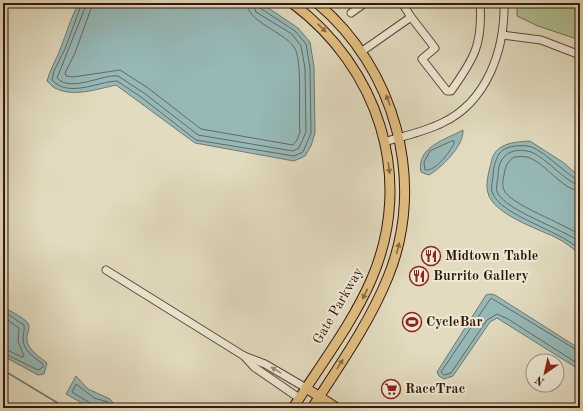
<svg xmlns="http://www.w3.org/2000/svg" width="583" height="411" viewBox="0 0 583 411" font-family="'Old Standard TT',serif">
<style>
.green{fill:#b2c093;stroke:#746c4e}
.water{fill:#96b9b8;stroke:#6f7872}
.lines{fill:none;stroke-linecap:round;stroke-linejoin:round}
.shore{stroke:#666860;stroke-width:1}
.stream{stroke:#6f7872;stroke-width:1.5}
.minor-casing{stroke:#604836;stroke-width:9}
.major-casing{stroke:#351708;stroke-width:11}
.minor{stroke:#ece8d5;stroke-width:7}
.major{stroke:#e1be80;stroke-width:9}
.oneway{fill:#8b6a44}
.oneway2{fill:#9a8a79}
.labels{text-anchor:middle;dominant-baseline:central;stroke-width:4;stroke-linejoin:round;paint-order:stroke}
.poi-label{font-size:14px;font-weight:bold;fill:#351708;stroke:#ece8d5;text-anchor:start}
.street-label{font-size:14px;fill:#351708;stroke:#ece8d5}
</style>
<rect width="100%" height="100%" fill="#e2dbbf"/>
<filter id="stains"><feTurbulence type="fractalNoise" baseFrequency=".005" numOctaves="4"/><feColorMatrix values="0 0 0 0 .2 0 0 0 0 .09 0 0 0 0 .02 0 0 0 .5 -.17"/></filter>
<radialGradient id="worn" r=".72"><stop offset=".6" stop-color="#630" stop-opacity="0"/><stop offset="1" stop-color="#630" stop-opacity=".3"/></radialGradient>
<polygon class="green" points="517,3 580,3 580,40 538,26 517,16"/>
<g class="water">
<path d="M79,3H257L267,7L298,28L310,42L314,67L315,133L311,146L305,156L294,161L195,143L116,85C98,89 74,97 57,89C53,88 50,84 47,81C50,69 57,59 61,47C67,32 71,17 79,3Z"/>
<path d="M463,130C464,146 441,168 429,175L421,172C416,147 445,140 463,130Z"/>
<path d="M530,141L564,163L580,177V255C573,248 565,242 555,237C538,229 493,214 488,193C485,185 489,171 491,163C494,143 514,142 530,141Z"/>
<polygon points="490,294 495,295 580,349 580,370 497,318 490,322 453,376 444,379 439,376 437,372 486,295"/>
<path d="M3,307C10,311 21,316 27,322C32,327 26,334 27,340C28,350 40,357 47,363L44,374L38,375L3,356Z"/>
<polygon points="76,376 88,389 110,399 115,405 114,408 91,408 66,394"/>
</g>
<g class="lines">
<g class="shore">
<path d="M82,3L65,49L54,71L52,80C69,98 96,82 117,81L141,97L196,140L294,156L303,152L311,133L310,68L306,44L295,31L260,8L258,3"/>
<path d="M87,3L57,78C71,93 102,74 118,76L144,93L198,135L293,151L299,148L306,132L305,68L301,46L292,34L256,12L253,3"/>
<path d="M93,3L75,53L65,73L66,76L73,77L120,70L148,88L201,129L293,145L297,140L300,132C298,114 303,59 294,47C283,31 247,22 247,3"/>
<path d="M452,141H454V144C449,152 437,171 425,170L424,162L430,151Z"/>
<path d="M580,180C569,179 542,147 527,146C517,145 505,146 499,154C495,161 493,169 493,177C492,182 491,188 492,192C500,216 561,230 580,250"/>
<path d="M580,185C566,184 543,153 527,151C519,149 509,151 504,157C499,162 498,170 498,177C497,181 496,188 497,192C506,211 561,228 580,242"/>
<path d="M580,191C562,190 545,162 527,157C523,156 518,157 514,157C507,162 505,167 504,175C503,179 502,186 504,190C509,204 565,224 580,235"/>
<path d="M3,311L24,325C25,330 23,333 23,338C22,350 35,358 43,364V367L38,370L3,353"/>
<polyline points="3,317 19,328 18,341 24,356 22,357 3,348"/>
<polyline points="580,352 491,298 441,372 444,375 451,373 487,320 497,314 508,319 580,365"/>
<polyline points="92,408 90,403 72,392 76,384 94,398 108,402 110,408"/>
</g>
<polyline class="stream" points="3,370 66,408"/>
<g class="minor-casing">
<g id="minor">
<polyline points="402,3 411,17"/>
<polyline points="351,13 365,3"/>
<polyline points="502,35 541,40 580,55"/>
<path d="M361,52L411,17L435,48L422,59L447,91H451C474,59 483,44 480,3"/>
<path d="M384,142C403,136 424,132 442,123C487,102 505,50 504,3"/>
<polyline points="106,270 244,356 265,364 306,388"/>
<polyline points="244,356 254,367 299,398"/>
</g>
</g>
<g class="major-casing">
<g id="major">
<path d="M292,3C378,67 415,177 372,278C353,323 319,367 293,408"/>
<polyline points="306,388 337,408"/>
<path d="M312,408C339,366 369,324 388,277C427,182 395,68 317,3"/>
</g>
</g>
<use href="#minor" class="minor"/>
<use href="#major" class="major"/>
</g>
<defs><path id="oneway-solid" d="M-6-.8H1V-3.2L6.5 0L1 3.2V.8H-6Z"/></defs>
<g class="oneway">
<use href="#oneway-solid" transform="translate(322 28) rotate(44)"/>
<use href="#oneway-solid" transform="translate(388 100) rotate(-111)"/>
<use href="#oneway-solid" transform="translate(389 168) rotate(83)"/>
<use href="#oneway-solid" transform="translate(398 248) rotate(-76)"/>
<use href="#oneway-solid" transform="translate(365 294) rotate(117)"/>
<use href="#oneway-solid" transform="translate(340 364) rotate(-58)"/>
</g>
<use class="oneway2" href="#oneway-solid" transform="translate(276 370) rotate(-149)"/>
<defs>
<g id="restaurant-ring" transform="scale(1)"><circle r="9.5" fill="#ece8d5" stroke="#8f2418" stroke-width="1.5"/><path d="M-5-6h1v4h1v-4h1v4h1v-4h1v5L-1.5 .5V6h-2V.5L-5-1ZM5-6V6H3V1.5H1.5Q1.5-4 5-6Z" fill="#8f2418"/></g>
<g id="stadium-ring" transform="scale(1)"><circle r="9.5" fill="#ece8d5" stroke="#8f2418" stroke-width="1.5"/><path d="M0-5a6.5 5 0 1 0 0 10a6.5 5 0 1 0 0-10ZM-3.5-1.8h7v3.6h-7Z" fill="#8f2418"/></g>
<g id="supermarket-ring" transform="scale(1)"><circle r="9.5" fill="#ece8d5" stroke="#8f2418" stroke-width="1.5"/><path d="M-6-5.5h2.5l.6 2H6L4.5 2H-2.5L-4.4-4H-6ZM-1.5 3.2a1.3 1.3 0 1 0 .1 0ZM3 3.2a1.3 1.3 0 1 0 .1 0Z" fill="#8f2418"/></g>
</defs>
<g fill-rule="evenodd">
<use href="#restaurant-ring" x="431" y="256"/>
<use href="#restaurant-ring" x="419" y="276"/>
<use href="#stadium-ring" x="412" y="322"/>
<use href="#supermarket-ring" x="391" y="389"/>
</g>
<g class="labels">
<g class="poi-label">
<text x="445" y="256">Midtown Table</text>
<text x="433" y="276">Burrito Gallery</text>
<text x="426" y="322">CycleBar</text>
<text x="405" y="389">RaceTrac</text>
</g>
<g class="street-label">
<text transform="translate(338 306) rotate(-60)">Gate Parkway</text>
</g>
</g>
<rect width="583" height="411" fill="none" stroke="#e2dbbf" stroke-width="16"/>
<rect x="4" y="4" width="575" height="403" fill="none" stroke="#351708" stroke-width="2"/>
<rect x="8" y="8" width="567" height="395" fill="none" stroke="#351708"/>
<g transform="translate(545 373) rotate(214)"><circle r="19" fill="#ece8d5" stroke="#a39483"/>
<path d="M0-3L7 15L0 10L-7 15Z" fill="#8f2418"/>
<text y="-6" font-size="11" font-weight="bold" text-anchor="middle" fill="#351708">N</text>
</g>
<rect width="100%" height="100%" filter="url(#stains)"/>
<rect width="100%" height="100%" fill="url(#worn)"/>
</svg>
